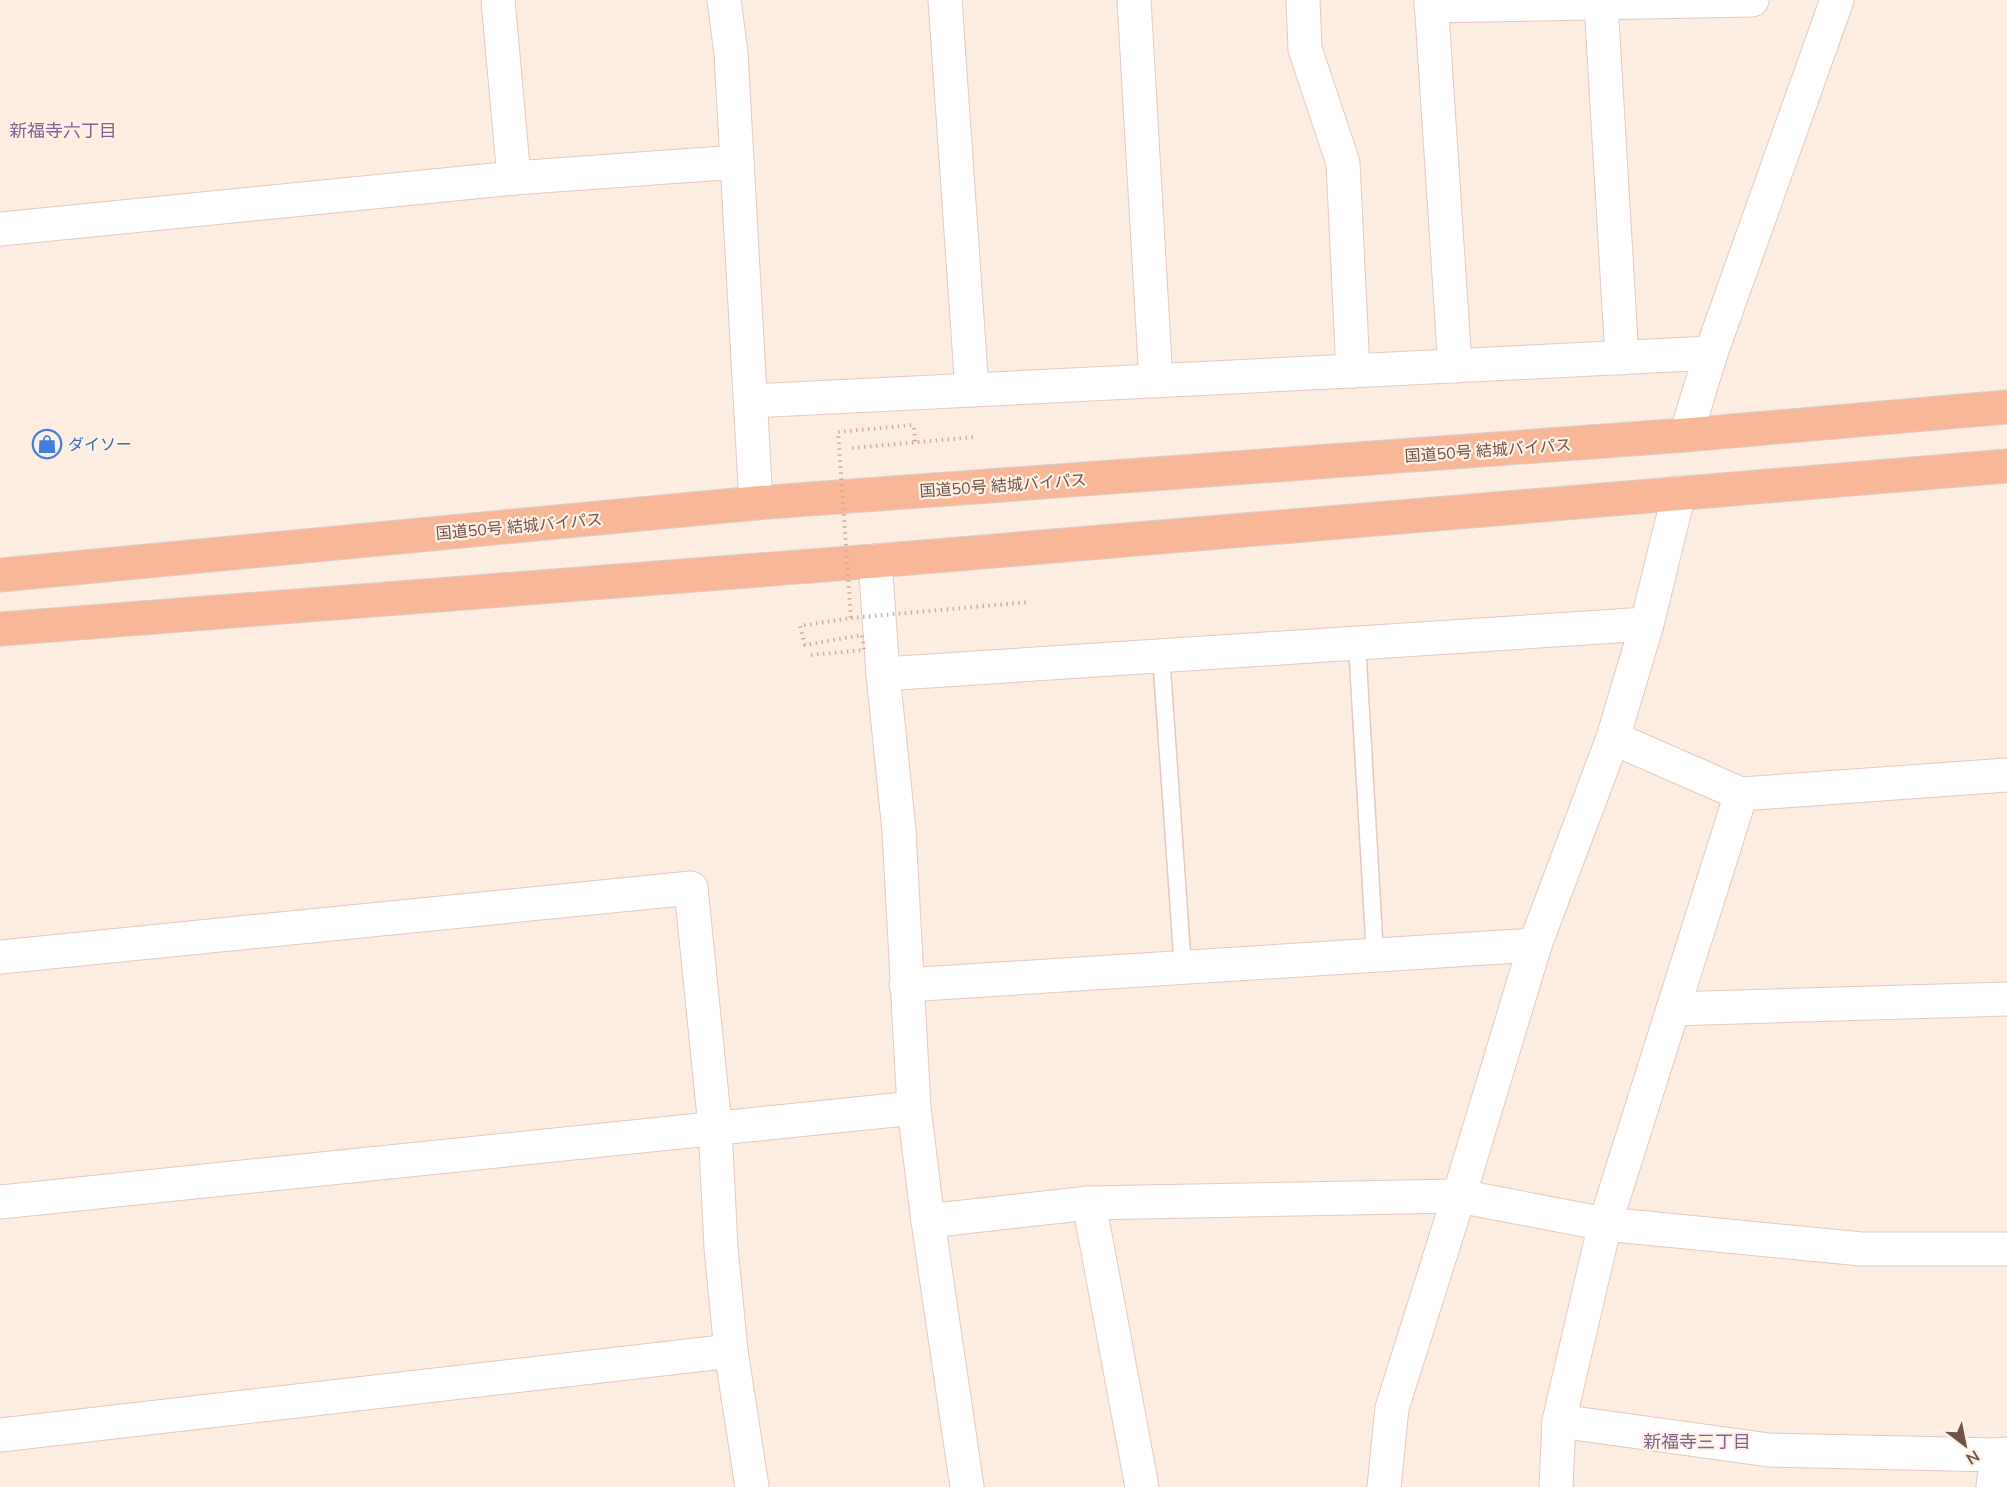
<svg xmlns="http://www.w3.org/2000/svg" width="2007" height="1487" viewBox="0 0 2007 1487" font-family="Mulish,'Noto Sans JP',sans-serif">
<style>
.lines{fill:none;stroke-linecap:round;stroke-linejoin:round}
.service-casing{stroke:#e1cabf;stroke-width:19}
.minor-casing{stroke:#e1cabf;stroke-width:35}
.trunk-casing{stroke:#d8cecc;stroke-width:35}
.path{stroke:#d5ab9b;stroke-width:4;stroke-dasharray:1.5 4.5;stroke-linecap:butt}
.service{stroke:#fff;stroke-width:16}
.minor{stroke:#fff;stroke-width:33}
.trunk{stroke:#f8b797;stroke-width:33}
.path-bridge{stroke:#d5ab9b;stroke-width:4;stroke-dasharray:1.5 4.5;stroke-linecap:butt}
.labels{text-anchor:middle;dominant-baseline:central;stroke-width:4.5;stroke-linejoin:round;paint-order:stroke}
.shop-label{font-size:16px;fill:#366cbe;stroke:#fff2e5;text-anchor:start}
.street-label{font-size:16px;fill:#725148;stroke:#fff2e5}
.neighbourhood-label{font-size:18px;fill:#7e6395;stroke:#fff2e5}
</style>
<rect width="100%" height="100%" fill="#fcede0"/>
<g class="lines">
<g class="service-casing">
<g id="service">
<polyline points="1357,643 1375,955"/>
<polyline points="1161,655 1183,968"/>
</g>
</g>
<g class="minor-casing">
<g id="minor">
<polyline points="724,0 731,53 756,503"/>
<polyline points="945,0 972,390"/>
<polyline points="1134,0 1156,381"/>
<polyline points="1303,0 1305,49 1343,163 1353,371"/>
<polyline points="1431,0 1455,366"/>
<polyline points="1601,3 1622,358"/>
<polyline points="1431,6 1752,0"/>
<polyline points="514,178 737,162"/>
<polyline points="0,229 514,178 498,0"/>
<polyline points="752,401 1711,353"/>
<polyline points="1686,435 1711,353 1837,0"/>
<polyline points="875,561 883,674 899,831 914,1108 928,1221 967,1487"/>
<polyline points="883,674 1647,624"/>
<polyline points="1613,738 1741,794 2007,775"/>
<polyline points="0,957 691,888 715,1127 721,1248 731,1351 752,1487"/>
<polyline points="906,985 1535,945"/>
<polyline points="1673,1009 2007,999"/>
<polyline points="0,1202 914,1108"/>
<polyline points="1089,1203 1142,1487"/>
<polyline points="928,1221 1089,1203 1459,1196 1605,1224 1861,1249 2007,1249"/>
<polyline points="1559,1421 1769,1450 1997,1455"/>
<polyline points="0,1435 731,1351"/>
<polyline points="1384,1487 1392,1408 1459,1196 1535,945 1613,738 1647,624 1679,493"/>
<polyline points="1556,1487 1559,1421 1605,1224 1741,794"/>
<polyline points="1993,1487 1997,1455 2007,1454"/>
</g>
</g>
<g class="trunk-casing">
<g id="trunk">
<polyline points="0,575 756,503 1686,435 2007,407"/>
<polyline points="0,629 875,561 2007,466"/>
</g>
</g>
<g class="path">
<polyline points="914,428 915,442"/>
<polyline points="852,448 975,437"/>
</g>
<use href="#service" class="service"/>
<use href="#minor" class="minor"/>
<use href="#trunk" class="trunk"/>
<g class="path-bridge">
<polyline points="851,618 1029,602"/>
<polyline points="811,655 864,650 862,635 805,645 800,626 851,618 838,432 913,425"/>
</g>
</g>
<defs>
<g id="shop-ring" transform="scale(1.5)"><circle r="9.5" fill="#fff2e5" stroke="#3f7fe0" stroke-width="1.5"/><path d="M-5-2.5h2.3a2.7 3.5 0 0 1 5.4 0H5L5.5 6h-11ZM-1.5-2.5h3a1.5 2.3 0 0 0-3 0Z" fill="#3f7fe0"/></g>
</defs>
<g fill-rule="evenodd">
<use href="#shop-ring" x="47" y="444"/>
</g>
<g class="labels">
<g class="shop-label">
<text x="68" y="444">ダイソー</text>
</g>
<g class="street-label">
<text transform="translate(1488 450) rotate(-4)">国道50号 結城バイパス</text>
<text transform="translate(1003 485) rotate(-4)">国道50号 結城バイパス</text>
<text transform="translate(519 526) rotate(-5)">国道50号 結城バイパス</text>
</g>
<g class="neighbourhood-label">
<text x="63" y="130">新福寺六丁目</text>
<text x="1697" y="1441">新福寺三丁目</text>
</g>
</g>
<g transform="translate(1965 1445) rotate(148)" stroke="#fff2e5" stroke-width="4.5" paint-order="stroke">
<path d="M0-4.5L10 22L0 15L-10 22Z" fill="#725148"/>
<text y="-9" font-size="16" font-weight="bold" text-anchor="middle" fill="#725148">N</text>
</g>
</svg>
